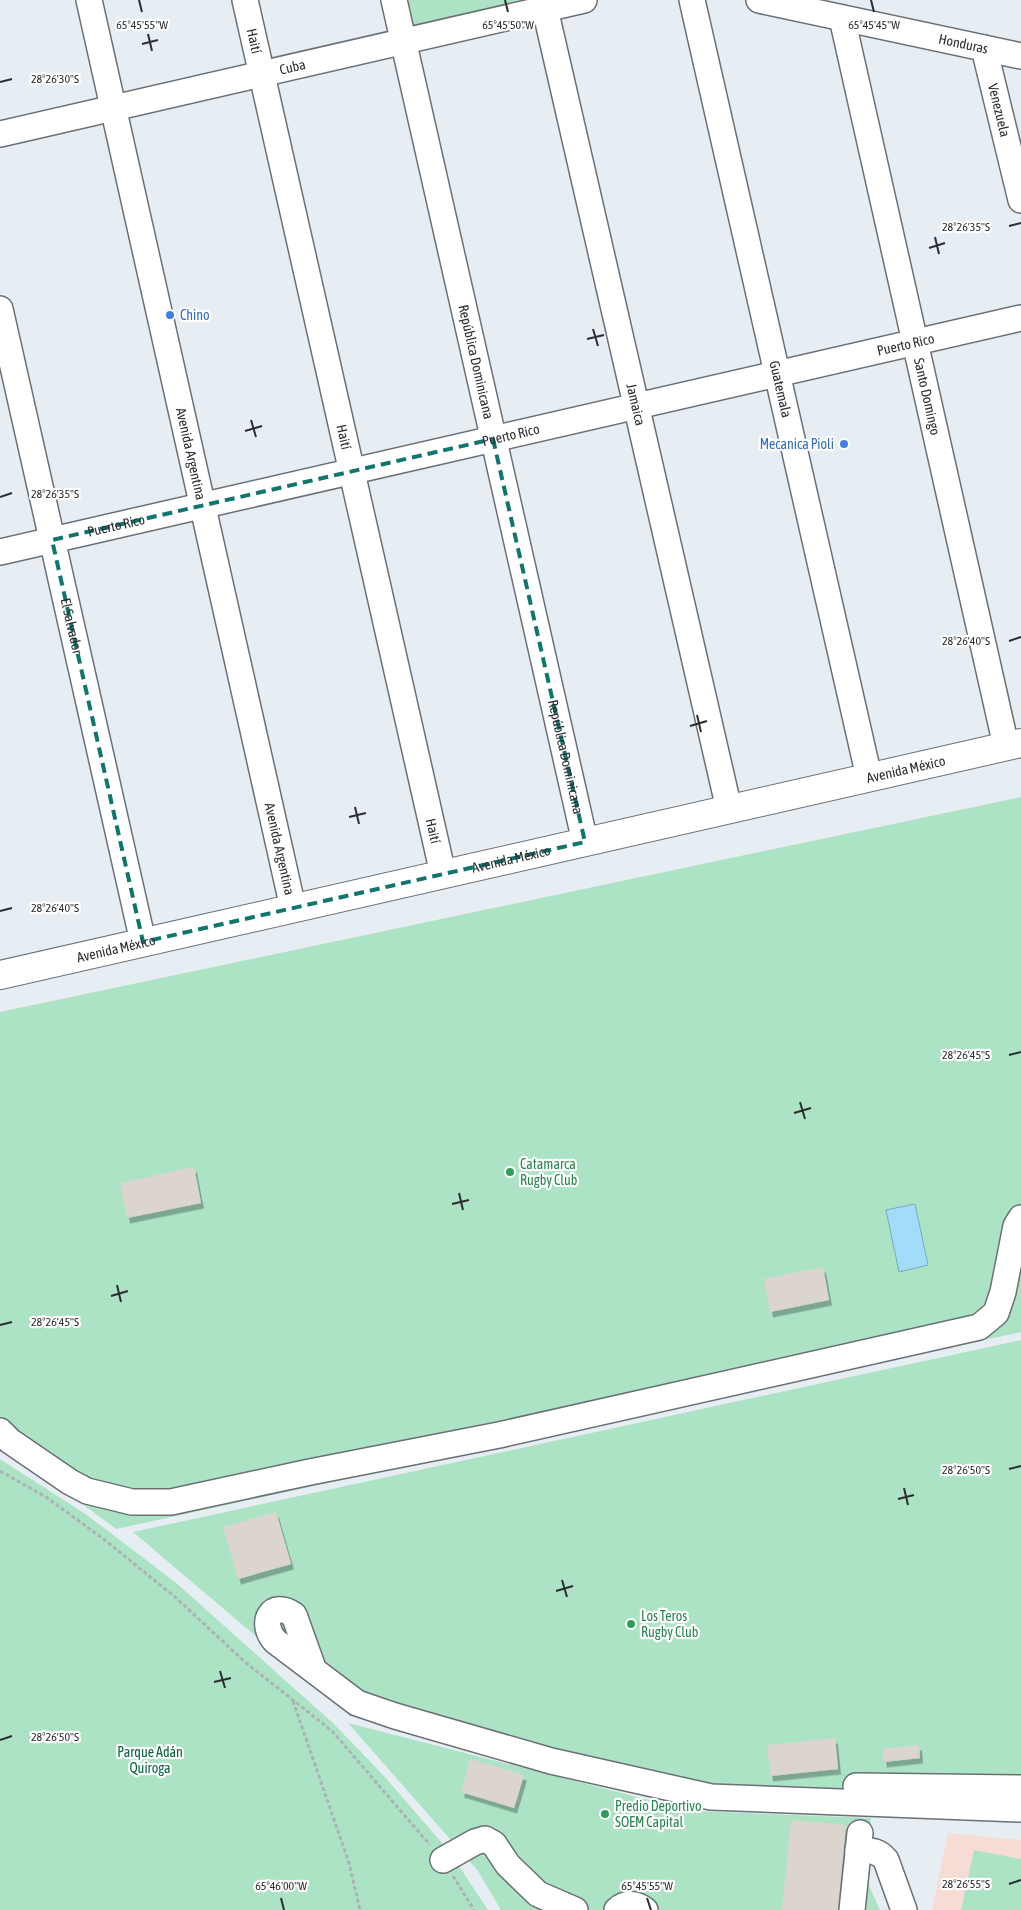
<svg xmlns="http://www.w3.org/2000/svg" width="1021" height="1910" viewBox="0 0 1021 1910" font-family="'Asap Condensed',sans-serif">
<style>
.commercial{fill:#f6dcd5}
.green{fill:#abe3c4}
.water{fill:#a1ddf9;stroke:#7ea8bd}
.building{fill:#dcd5ce;filter:url(#shadow)}
.lines{fill:none;stroke-linecap:round;stroke-linejoin:round}
.minor-casing{stroke:#6a7076;stroke-width:28}
.major-casing{stroke:#6a7076;stroke-width:30}
.path{stroke:#acb3b8;stroke-width:3;stroke-dasharray:4 2.5;stroke-linecap:butt}
.minor{stroke:#fff;stroke-width:25}
.major{stroke:#fff;stroke-width:28}
.marked{fill:none;stroke:#0f766e;stroke-width:4;stroke-dasharray:10 6;stroke-linejoin:round}
.ticks{fill:none;stroke:#2b2d30;stroke-width:2}
.shop-dot{fill:#3f7fe0;stroke:#fff;stroke-width:2}
.leisure-dot{fill:#2e9e5b;stroke:#fff;stroke-width:2}
.labels{text-anchor:middle;dominant-baseline:central;stroke-width:4.5;stroke-linejoin:round;paint-order:stroke}
.street-label{font-size:14px;fill:#2b2d30;stroke:#fff}
.shop-label{font-size:14px;fill:#366cbe;stroke:#fff;text-anchor:start}
.leisure-label{font-size:14px;fill:#27864d;stroke:#fff;text-anchor:start}
.park-label{font-size:14px;fill:#0a6340;stroke:#fff}
.ticks-label{font-size:12px;text-anchor:middle;fill:#2b2d30;stroke:#fff;stroke-width:4.5;stroke-linejoin:round;paint-order:stroke}
</style>
<defs>
<filter id="shadow"><feDropShadow dx="3" dy="5.5" stdDeviation="0" flood-color="#0004"/></filter>
</defs>
<rect width="100%" height="100%" fill="#e6eef4"/>
<polygon class="commercial" points="948,1833 1021,1840 1021,1910 932,1910"/>
<g class="green">
<polygon points="402,0 548,0 414,28 407,22"/>
<polygon points="1021,797 1021,1332 116,1529 0,1443 0,1012"/>
<polygon points="1021,1340 1021,1819 697,1805 350,1716 133,1532"/>
<polygon points="0,1459 87,1515 175,1582 333,1723 384,1776 449,1851 488,1910 0,1910"/>
<polygon points="348,1723 692,1811 871,1818 867,1881 880,1910 501,1910 478,1871"/>
<polygon points="974,1850 1021,1859 1021,1910 961,1910"/>
</g>
<polygon class="water" points="915,1204 928,1265 899,1272 886,1210"/>
<g class="building">
<polygon points="194,1167 201,1203 127,1218 120,1183"/>
<polygon points="823,1267 829,1300 770,1312 764,1279"/>
<polygon points="276,1512 291,1564 238,1579 223,1527"/>
<polygon points="835,1738 838,1769 770,1776 767,1745"/>
<polygon points="919,1745 920,1758 884,1762 882,1749"/>
<polygon points="470,1759 524,1775 514,1808 461,1792"/>
<polygon points="791,1820 846,1825 838,1910 782,1910"/>
</g>
<g class="lines">
<g class="minor-casing">
<g id="minor">
<path id="s1" d="M89,0L293,908"/>
<path id="s2" d="M245,0L443,874"/>
<path id="s3" d="M394,0L585,842"/>
<path id="s4" d="M543,0L729,809"/>
<path id="s5" d="M692,0L869,777"/>
<path id="s6" d="M759,0L1021,56"/>
<path id="s7" d="M842,18L1006,746"/>
<path id="s8" d="M984,48L1021,200"/>
<path id="s9" d="M0,134L584,0"/>
<path id="s10" d="M0,309L143,942"/>
<path id="s11" d="M0,552L1021,318"/>
<polyline points="0,1431 10,1441 70,1482 87,1491 132,1502 171,1502 310,1472 499,1435 979,1327 996,1313 1003,1292 1016,1226 1021,1218"/>
<path d="M313,1668L294,1615C271,1599 259,1623 275,1641L357,1703L395,1716L551,1761L711,1797L1021,1809"/>
<polyline points="856,1786 1021,1788"/>
<path d="M858,1850C871,1851 878,1850 886,1860L904,1910"/>
<polyline points="443,1860 475,1842 485,1839 494,1844 508,1865 538,1894 575,1910"/>
<path d="M617,1910C626,1902 636,1903 645,1910"/>
<polyline points="852,1910 860,1833"/>
</g>
</g>
<g class="major-casing">
<g id="major">
<path id="s12" d="M0,975L1021,743"/>
</g>
</g>
<g class="path">
<polyline points="0,1471 46,1497 101,1537 175,1597 245,1662 332,1731 430,1845"/>
<polyline points="293,1701 349,1863 360,1910"/>
<polyline points="453,1876 474,1910"/>
</g>
<use href="#minor" class="minor"/>
<use href="#major" class="major"/>
</g>
<path class="marked" d="M493,439L585,842L143,942L52,540Z"/>
<path class="ticks" d="M139,0L142,12M505,0L508,12M871,0L874,12M148,34L152,51M142,44L158,40M0,82L12,79M1009,226L1021,223M935,237L939,254M929,248L945,243M593,329L598,346M587,339L604,335M251,420L256,437M245,431L262,426M0,497L12,493M1009,641L1021,637M697,715L701,732M690,726L707,721M355,807L359,824M349,817L366,813M0,911L12,908M1009,1055L1021,1052M800,1102L805,1119M794,1113L811,1108M459,1193L463,1210M452,1204L469,1200M117,1285L121,1302M111,1296L128,1291M0,1325L12,1322M1009,1469L1021,1466M904,1488L908,1505M898,1499L914,1495M562,1580L567,1597M556,1591L573,1586M220,1671L225,1688M214,1682L231,1678M0,1740L12,1736M1009,1884L1021,1880M281,1898L284,1910M647,1898L651,1910"/>
<g class="shop-dot">
<circle cx="170" cy="315" r="5"/>
<circle cx="844" cy="444" r="5"/>
</g>
<g class="leisure-dot">
<circle cx="510" cy="1172" r="5"/>
<circle cx="631" cy="1624" r="5"/>
<circle cx="605" cy="1814" r="5"/>
</g>
<g class="labels">
<g class="street-label">
<text stroke="none"><textPath href="#s2" startOffset="42">Haití</textPath></text>
<text stroke="none"><textPath href="#s6" startOffset="209">Honduras</textPath></text>
<text stroke="none"><textPath href="#s9" startOffset="300">Cuba</textPath></text>
<text stroke="none"><textPath href="#s8" startOffset="64">Venezuela</textPath></text>
<text stroke="none"><textPath href="#s11" startOffset="929">Puerto Rico</textPath></text>
<text stroke="none"><textPath href="#s3" startOffset="371">República Dominicana</textPath></text>
<text stroke="none"><textPath href="#s5" startOffset="399">Guatemala</textPath></text>
<text stroke="none"><textPath href="#s7" startOffset="388">Santo Domingo</textPath></text>
<text stroke="none"><textPath href="#s4" startOffset="415">Jamaica</textPath></text>
<text stroke="none"><textPath href="#s11" startOffset="524">Puerto Rico</textPath></text>
<text stroke="none"><textPath href="#s2" startOffset="448">Haití</textPath></text>
<text stroke="none"><textPath href="#s1" startOffset="465">Avenida Argentina</textPath></text>
<text stroke="none"><textPath href="#s11" startOffset="119">Puerto Rico</textPath></text>
<text stroke="none"><textPath href="#s10" startOffset="325">El Salvador</textPath></text>
<text stroke="none"><textPath href="#s3" startOffset="776">República Dominicana</textPath></text>
<text stroke="none"><textPath href="#s12" startOffset="929">Avenida México</textPath></text>
<text stroke="none"><textPath href="#s2" startOffset="852">Haití</textPath></text>
<text stroke="none"><textPath href="#s1" startOffset="870">Avenida Argentina</textPath></text>
<text stroke="none"><textPath href="#s12" startOffset="524">Avenida México</textPath></text>
<text stroke="none"><textPath href="#s12" startOffset="119">Avenida México</textPath></text>
</g>
<g class="shop-label">
<text x="180" y="315">Chino</text>
<text x="834" y="444" text-anchor="end">Mecanica Pioli</text>
</g>
<g class="leisure-label">
<text x="520" y="1164">Catamarca<tspan x="520" dy="16">Rugby Club</tspan></text>
<text x="641" y="1616">Los Teros<tspan x="641" dy="16">Rugby Club</tspan></text>
<text x="615" y="1806">Predio Deportivo<tspan x="615" dy="16">SOEM Capital</tspan></text>
</g>
<g class="park-label">
<text x="150" y="1752">Parque Adán<tspan x="150" dy="16">Quiroga</tspan></text>
</g>
</g>
<g class="ticks-label">
<text x="142" y="29">65°45'55"W</text>
<text x="508" y="29">65°45'50"W</text>
<text x="874" y="29">65°45'45"W</text>
<text x="55" y="83">28°26'30"S</text>
<text x="966" y="231">28°26'35"S</text>
<text x="55" y="498">28°26'35"S</text>
<text x="966" y="645">28°26'40"S</text>
<text x="55" y="912">28°26'40"S</text>
<text x="966" y="1059">28°26'45"S</text>
<text x="55" y="1326">28°26'45"S</text>
<text x="966" y="1474">28°26'50"S</text>
<text x="55" y="1741">28°26'50"S</text>
<text x="966" y="1888">28°26'55"S</text>
<text x="281" y="1890">65°46'00"W</text>
<text x="647" y="1890">65°45'55"W</text>
</g>
</svg>
